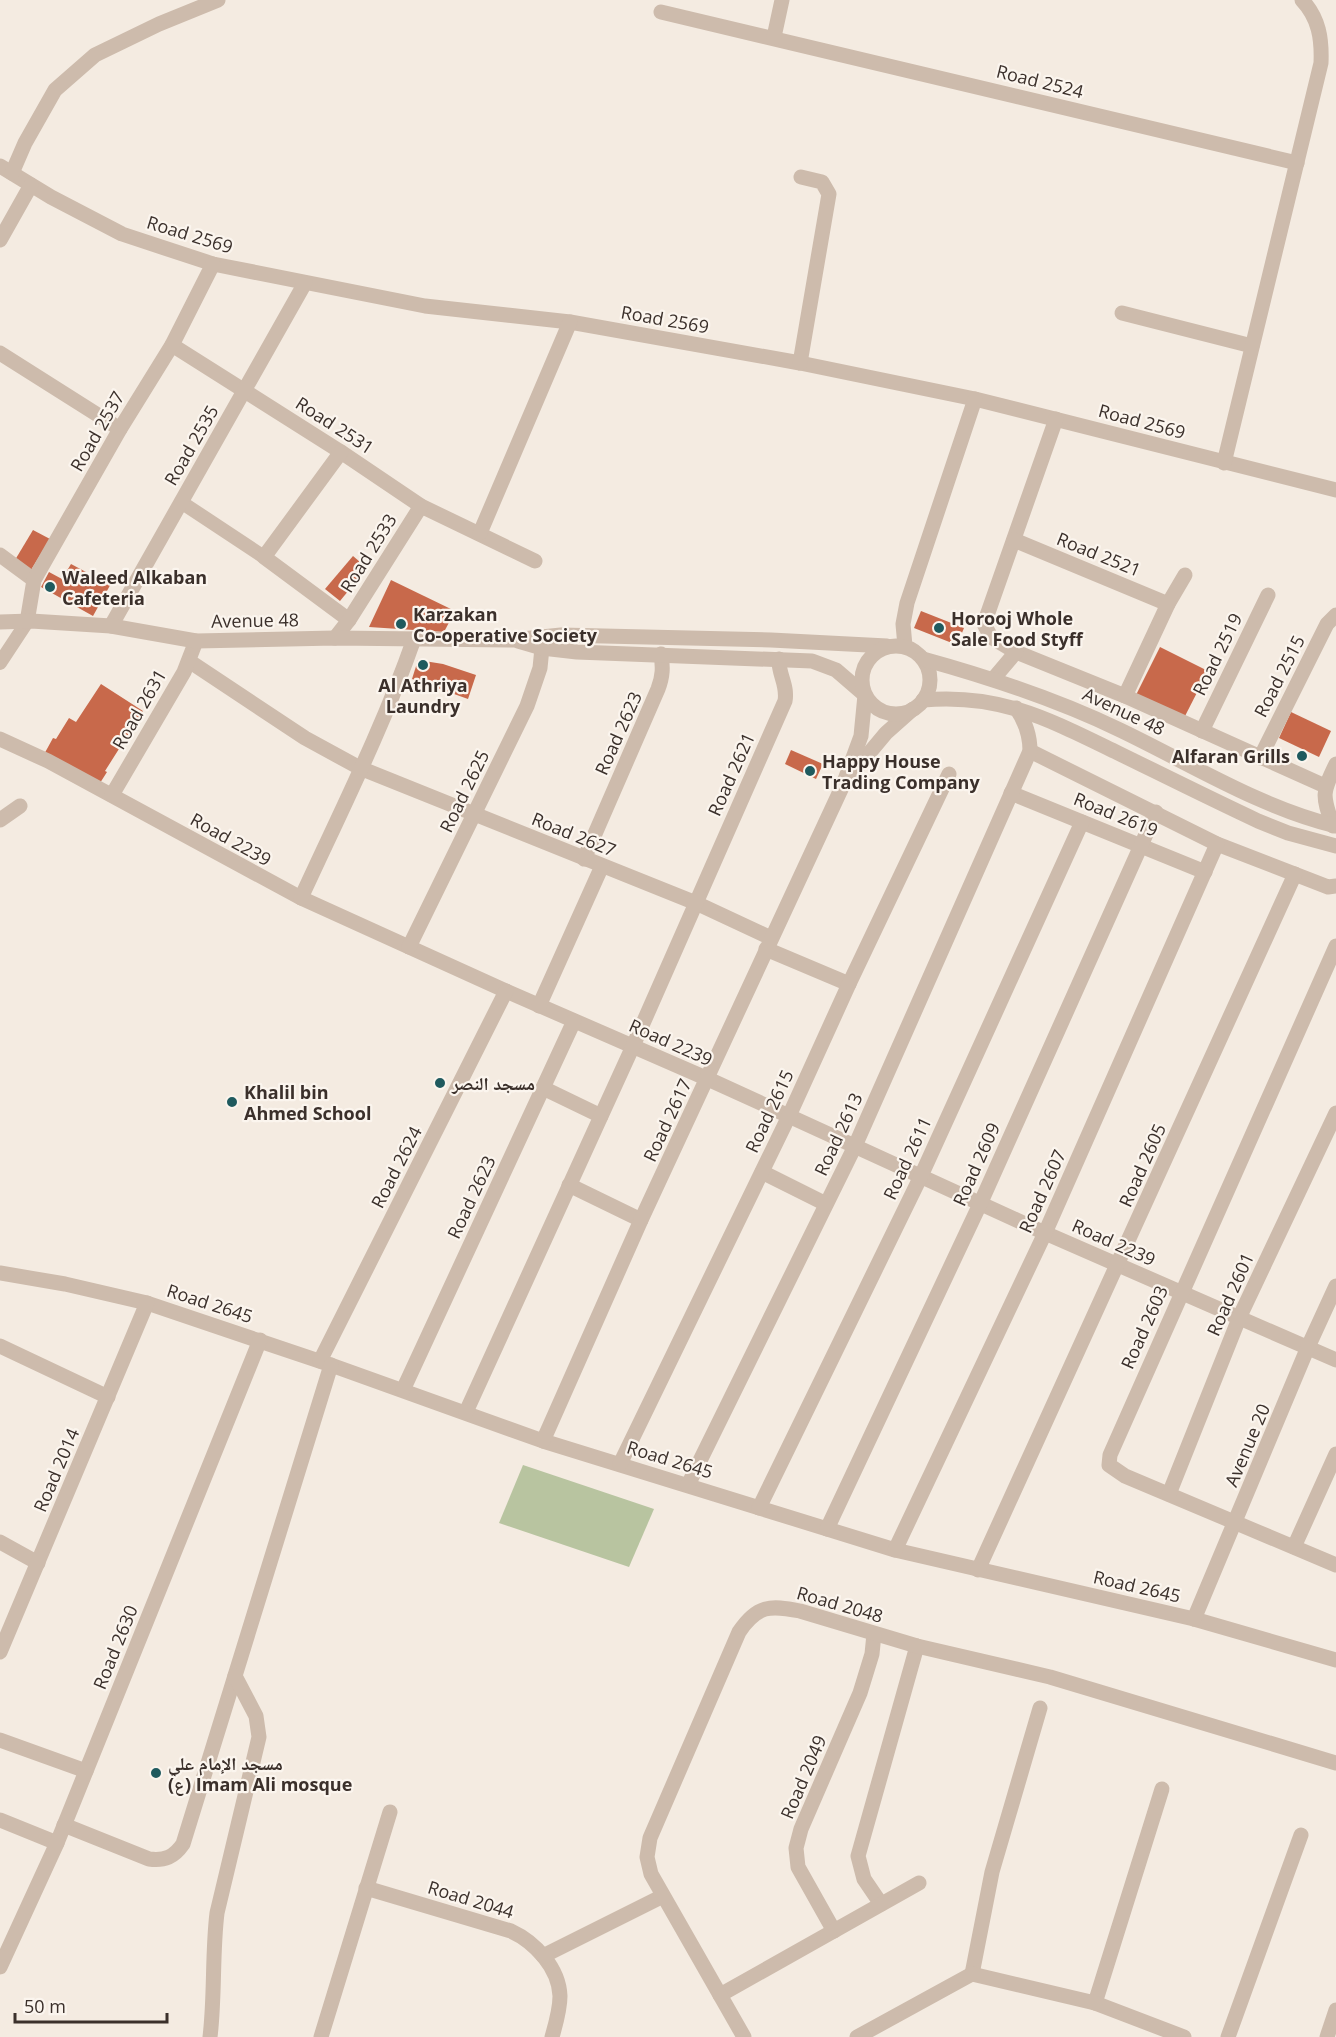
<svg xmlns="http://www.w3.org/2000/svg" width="1336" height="2037" viewBox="0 0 1336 2037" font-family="'Open Sans','Noto Naskh Arabic',sans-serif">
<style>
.green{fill:#b8c4a0}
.building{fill:#c8694b}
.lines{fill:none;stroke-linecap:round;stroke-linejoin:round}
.pedestrian{stroke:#cdbbac;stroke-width:14}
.minor{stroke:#cdbbac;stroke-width:15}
.tertiary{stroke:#cdbbac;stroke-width:15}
.poi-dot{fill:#1f5a5e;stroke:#fbf5ee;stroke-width:2}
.labels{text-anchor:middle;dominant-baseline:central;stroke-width:4.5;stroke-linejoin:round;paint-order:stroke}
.street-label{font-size:18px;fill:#3b302b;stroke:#fbf5ee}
.poi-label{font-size:18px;font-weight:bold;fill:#3b302b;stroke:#fbf5ee;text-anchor:start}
</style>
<rect width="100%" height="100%" fill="#f4ebe1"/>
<polygon class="green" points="523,1465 654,1509 629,1567 499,1523"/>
<g class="building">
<polygon points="33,530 50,539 31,570 15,560"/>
<polygon points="353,556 367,568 340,601 325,589"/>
<polygon points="71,564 101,580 104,575 113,580 93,616 41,587 49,572 62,579"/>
<polygon points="391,580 455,611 444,632 369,627"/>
<polygon points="921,611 964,628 957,645 914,628"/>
<polygon points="1160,647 1208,671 1184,718 1136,695"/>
<polygon points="418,660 443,664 476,675 468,699 412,679"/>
<polygon points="101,684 143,711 105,771 107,772 100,783 42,758 53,738 56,739 69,718 76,722"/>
<polygon points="1291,712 1331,731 1319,757 1279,738"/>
<polygon points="791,750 823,764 816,779 785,764"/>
</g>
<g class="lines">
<g class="pedestrian">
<polyline points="181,502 264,557"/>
<polyline points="0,663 27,622"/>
</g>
<g class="minor">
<polyline points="661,12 1297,163"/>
<polyline points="774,37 782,0"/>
<polyline points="0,166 51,197 122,234 213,264 425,306 570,322 800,363 975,399 1336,490"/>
<polyline points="12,173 25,143 55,90 95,55 159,24 218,0"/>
<polyline points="0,240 31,185"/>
<polyline points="1122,313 1252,346"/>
<polyline points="172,345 341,452 421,506 535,561"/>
<polyline points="0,353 120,429"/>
<polyline points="800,363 829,194 822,182 801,177"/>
<polyline points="1056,419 984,624 991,637 1016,652 1125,696 1325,786"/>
<polyline points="341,452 264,557 349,620"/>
<path d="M1224,463L1321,63C1322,39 1319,18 1302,0"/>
<polyline points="480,533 570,322"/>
<polyline points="1014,540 1168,604"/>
<polyline points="0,555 34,580"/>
<polyline points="27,622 34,580 120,429 172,345 213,264"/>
<polyline points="111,626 305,283"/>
<polyline points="335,638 349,620 421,506"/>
<polyline points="905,646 903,624 907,603 975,399"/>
<polyline points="189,661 305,738 360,768 696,903 771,938"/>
<polyline points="994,678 1016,652"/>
<polyline points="1125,696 1168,604 1185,575"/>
<polyline points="1202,731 1268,595"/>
<polyline points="0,739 48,761 301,898 506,991 708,1079 1045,1233 1336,1360"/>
<polyline points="1030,751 1217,844 1328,887 1336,886"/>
<polyline points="1260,758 1327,624 1336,615"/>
<polyline points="850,776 886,733 913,709"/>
<polyline points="1011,793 1205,872"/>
<polyline points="112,795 184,672 196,641"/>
<polyline points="0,820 20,806"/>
<path d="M1333,826C1322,795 1322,793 1336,764"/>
<path d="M584,859L658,689C663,676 663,667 661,654"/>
<path d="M301,898C340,813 383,728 414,639"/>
<polyline points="1336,946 1110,1455 1109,1465 1125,1476 1336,1565"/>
<polyline points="409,947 527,706 540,668 542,648"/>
<polyline points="766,949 849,984"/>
<polyline points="539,1006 602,866"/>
<polyline points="543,1088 601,1116"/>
<polyline points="762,1172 826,1204"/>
<polyline points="569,1185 641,1220"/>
<polyline points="0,1273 65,1284 147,1303 331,1365 543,1441 895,1550 1194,1619 1336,1660"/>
<polyline points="0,1346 108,1397"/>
<polyline points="320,1361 506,991"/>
<polyline points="403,1390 574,1021"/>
<path d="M466,1412L633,1046L785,701C788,685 778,674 779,659"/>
<polyline points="543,1441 641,1220 843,785 861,736 865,695"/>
<polyline points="620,1464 789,1116 849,984 949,774"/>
<path d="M688,1485L855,1146L1030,751C1030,734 1025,721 1016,708"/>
<polyline points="1169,1494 1240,1316 1336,1113"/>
<polyline points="759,1508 921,1176 1082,822"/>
<polyline points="827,1529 981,1202 1156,812"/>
<polyline points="0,1542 38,1563"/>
<polyline points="1294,1547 1336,1454"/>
<polyline points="895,1550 1045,1233 1217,844"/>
<polyline points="978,1570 1295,874"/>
<polyline points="1194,1619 1308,1347 1336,1286"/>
<polyline points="0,1652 147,1303"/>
<polyline points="0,1740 86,1771"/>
<polyline points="0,1820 57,1843"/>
<path d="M64,1825L149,1859C165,1861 174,1857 183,1844L331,1365"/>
<path d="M366,1888L511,1931C535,1942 559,1968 560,1996C560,2010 556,2023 552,2037"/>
<polyline points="881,1904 864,1879 858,1856 917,1646"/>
<polyline points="834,1931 798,1867 796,1848 801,1829 860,1693 872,1654 874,1634"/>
<polyline points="543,1956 663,1896"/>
<polyline points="0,1967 57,1843 260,1340"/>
<polyline points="972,1974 992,1872 1040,1708"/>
<polyline points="720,1995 919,1883"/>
<polyline points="1095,2003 1162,1789"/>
<path d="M210,2037C215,1996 212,1954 217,1913L259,1737L256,1716L235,1676"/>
<polyline points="321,2037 390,1812"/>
<path d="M744,2037L651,1874L647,1857L650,1838L739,1632C757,1605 770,1605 800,1611L917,1646L1050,1677L1336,1763"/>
<polyline points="857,2037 972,1974 1095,2003 1184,2037"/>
<polyline points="1228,2037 1301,1835"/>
<polyline points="1327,2037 1336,2010"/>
</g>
<g class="tertiary">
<polyline points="0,622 31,621 111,626 196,641 335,638 512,640 561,635 771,640 887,646"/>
<polyline points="518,641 542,648 577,652 812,661 836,670 865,695"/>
<circle cx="896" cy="680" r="34"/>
<path d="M923,659C992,678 1056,699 1120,730C1191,764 1259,807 1336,826"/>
<path d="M923,700C1001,693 1050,720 1118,753C1165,776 1211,799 1258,821L1288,833L1336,846"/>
</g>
</g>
<g class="poi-dot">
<circle cx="50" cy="587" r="6"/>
<circle cx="401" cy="624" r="6"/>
<circle cx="939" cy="628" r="6"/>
<circle cx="423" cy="665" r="6"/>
<circle cx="1302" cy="756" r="6"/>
<circle cx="810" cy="771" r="6"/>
<circle cx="440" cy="1083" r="6"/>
<circle cx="232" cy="1102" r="6"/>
<circle cx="156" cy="1773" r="6"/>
</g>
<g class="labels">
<g class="street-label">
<text transform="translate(1040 81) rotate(14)">Road 2524</text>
<text transform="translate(190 234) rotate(17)">Road 2569</text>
<text transform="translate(665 319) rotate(10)">Road 2569</text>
<text transform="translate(1142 421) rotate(15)">Road 2569</text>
<text transform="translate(335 425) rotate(33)">Road 2531</text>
<text transform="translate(97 431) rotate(-60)">Road 2537</text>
<text transform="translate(191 445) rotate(-60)">Road 2535</text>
<text transform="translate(368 553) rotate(-58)">Road 2533</text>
<text transform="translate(1099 554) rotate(22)">Road 2521</text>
<text transform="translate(255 620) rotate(-1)">Avenue 48</text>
<text transform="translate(1217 654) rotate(-64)">Road 2519</text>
<text transform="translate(1279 676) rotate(-63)">Road 2515</text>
<text transform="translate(139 709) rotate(-60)">Road 2631</text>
<text transform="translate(1124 711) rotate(25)">Avenue 48</text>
<text transform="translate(618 733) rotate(-66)">Road 2623</text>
<text transform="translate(731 774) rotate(-66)">Road 2621</text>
<text transform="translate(464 791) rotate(-64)">Road 2625</text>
<text transform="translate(1116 814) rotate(22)">Road 2619</text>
<text transform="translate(574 834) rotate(22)">Road 2627</text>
<text transform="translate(231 839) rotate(29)">Road 2239</text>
<text transform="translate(671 1042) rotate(24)">Road 2239</text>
<text transform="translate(769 1111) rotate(-65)">Road 2615</text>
<text transform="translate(667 1120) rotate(-65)">Road 2617</text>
<text transform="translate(838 1134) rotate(-65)">Road 2613</text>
<text transform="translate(907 1158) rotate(-65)">Road 2611</text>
<text transform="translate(976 1164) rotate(-66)">Road 2609</text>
<text transform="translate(1142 1165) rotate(-66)">Road 2605</text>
<text transform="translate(396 1167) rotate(-63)">Road 2624</text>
<text transform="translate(1042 1191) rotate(-66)">Road 2607</text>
<text transform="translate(471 1197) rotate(-65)">Road 2623</text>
<text transform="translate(1114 1242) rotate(24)">Road 2239</text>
<text transform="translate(1230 1294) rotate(-66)">Road 2601</text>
<text transform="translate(210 1303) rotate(18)">Road 2645</text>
<text transform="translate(1144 1327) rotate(-66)">Road 2603</text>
<text transform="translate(1247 1445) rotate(-67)">Avenue 20</text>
<text transform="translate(670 1459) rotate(17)">Road 2645</text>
<text transform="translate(56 1470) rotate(-67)">Road 2014</text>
<text transform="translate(1137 1586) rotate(13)">Road 2645</text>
<text transform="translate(840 1604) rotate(16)">Road 2048</text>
<text transform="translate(115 1647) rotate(-68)">Road 2630</text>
<text transform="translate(803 1777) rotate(-67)">Road 2049</text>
<text transform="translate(471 1899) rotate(17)">Road 2044</text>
</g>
<g class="poi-label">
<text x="62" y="577">Waleed Alkaban<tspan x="62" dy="21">Cafeteria</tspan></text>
<text x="413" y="614">Karzakan<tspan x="413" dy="21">Co-operative Society</tspan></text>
<text x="951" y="618">Horooj Whole<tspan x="951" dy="21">Sale Food Styff</tspan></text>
<text x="423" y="685" text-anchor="middle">Al Athriya<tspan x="423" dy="21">Laundry</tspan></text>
<text x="1290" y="756" text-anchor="end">Alfaran Grills</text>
<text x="822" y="761">Happy House<tspan x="822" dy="21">Trading Company</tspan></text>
<text x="452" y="1083">مسجد النصر</text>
<text x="244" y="1092">Khalil bin<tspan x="244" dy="21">Ahmed School</tspan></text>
<text x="168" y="1763">مسجد الإمام علي<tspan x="168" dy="21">(ع) Imam Ali mosque</tspan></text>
</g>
</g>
<path d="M15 2013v9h152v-9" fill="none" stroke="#3b302b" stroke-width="3"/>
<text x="24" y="2013" font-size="18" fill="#3b302b" stroke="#fbf5ee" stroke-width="4.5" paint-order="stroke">50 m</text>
</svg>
